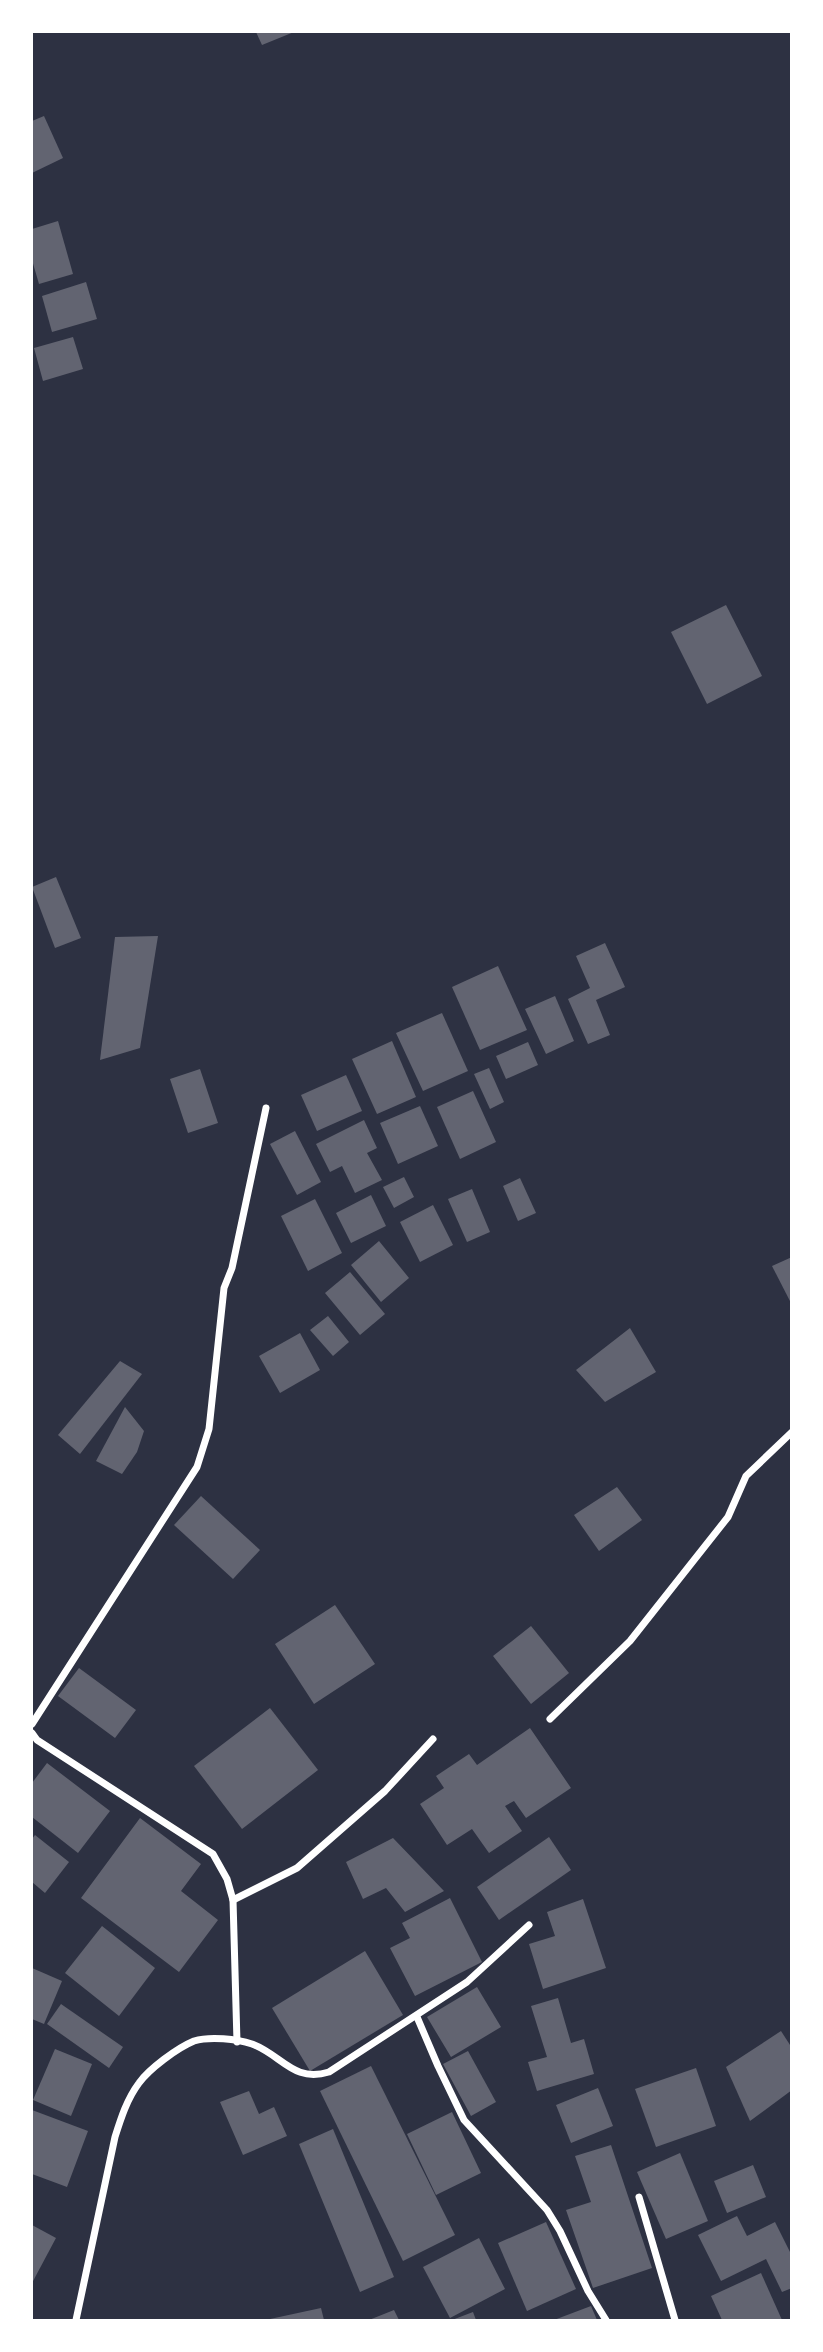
<svg xmlns="http://www.w3.org/2000/svg" width="823" height="2352" viewBox="0 0 823 2352" font-family="'Fira Sans Condensed',sans-serif">
<style>
.building{fill:#626471}
.lines{fill:none;stroke-linecap:round;stroke-linejoin:round}
.minor{stroke:#fff;stroke-width:7}
</style>
<rect width="100%" height="100%" fill="#2d3142"/>
<g class="building">
<polygon points="256,32 294,32 262,45"/>
<polygon points="44,116 63,158 32,173 32,121"/>
<polygon points="58,221 73,274 39,284 32,260 32,229"/>
<polygon points="86,282 97,319 52,332 42,296"/>
<polygon points="73,337 83,369 43,381 34,348"/>
<polygon points="726,605 762,676 707,704 671,632"/>
<polygon points="56,877 81,938 55,948 32,887"/>
<polygon points="158,936 140,1048 100,1060 115,937"/>
<polygon points="605,943 625,987 596,1000 610,1035 588,1044 568,999 590,988 576,956"/>
<polygon points="498,966 527,1030 480,1050 452,987"/>
<polygon points="555,996 574,1041 546,1054 525,1009"/>
<polygon points="442,1013 468,1071 423,1091 396,1033"/>
<polygon points="392,1041 416,1097 377,1114 352,1059"/>
<polygon points="528,1042 538,1065 506,1079 496,1056"/>
<polygon points="489,1068 504,1102 490,1109 474,1074"/>
<polygon points="200,1069 218,1123 188,1133 170,1079"/>
<polygon points="346,1075 362,1111 317,1131 301,1095"/>
<polygon points="473,1091 496,1142 460,1159 437,1107"/>
<polygon points="420,1106 438,1146 398,1164 380,1123"/>
<polygon points="364,1120 377,1148 367,1153 382,1180 355,1193 342,1166 330,1172 316,1144"/>
<polygon points="295,1131 321,1182 297,1195 270,1144"/>
<polygon points="404,1177 414,1197 394,1208 383,1187"/>
<polygon points="520,1178 536,1213 518,1221 503,1186"/>
<polygon points="472,1189 490,1232 467,1242 448,1199"/>
<polygon points="371,1195 386,1226 351,1243 336,1213"/>
<polygon points="315,1199 342,1253 308,1271 281,1216"/>
<polygon points="433,1205 453,1245 420,1262 400,1222"/>
<polygon points="379,1241 409,1278 381,1302 351,1265"/>
<polygon points="792,1257 792,1305 772,1266"/>
<polygon points="350,1272 385,1314 360,1335 325,1293"/>
<polygon points="328,1316 349,1342 333,1356 310,1330"/>
<polygon points="630,1328 656,1372 605,1402 576,1370"/>
<polygon points="300,1333 320,1370 280,1393 259,1356"/>
<polygon points="120,1361 142,1374 80,1454 58,1435"/>
<polygon points="125,1407 144,1431 137,1452 122,1474 96,1461"/>
<polygon points="617,1487 642,1520 599,1551 574,1515"/>
<polygon points="201,1496 260,1550 233,1579 174,1525"/>
<polygon points="335,1605 375,1664 314,1704 275,1644"/>
<polygon points="531,1626 569,1673 531,1704 493,1656"/>
<polygon points="79,1668 136,1710 115,1738 58,1696"/>
<polygon points="270,1708 318,1770 242,1829 194,1766"/>
<polygon points="530,1728 571,1788 526,1818 514,1801 505,1806 522,1831 489,1853 472,1829 447,1845 420,1804 444,1788 436,1776 469,1754 477,1765"/>
<polygon points="47,1763 110,1811 78,1853 32,1817 32,1783"/>
<polygon points="140,1818 201,1864 181,1891 218,1920 179,1972 81,1898"/>
<polygon points="35,1835 69,1862 45,1893 32,1882 32,1839"/>
<polygon points="549,1837 571,1870 499,1920 477,1887"/>
<polygon points="393,1838 444,1891 405,1912 386,1888 363,1899 346,1862"/>
<polygon points="450,1898 482,1962 415,1996 390,1948 410,1938 402,1923"/>
<polygon points="583,1899 606,1968 543,1989 529,1944 555,1936 547,1912"/>
<polygon points="102,1926 155,1968 119,2016 65,1973"/>
<polygon points="365,1951 403,2015 310,2071 272,2008"/>
<polygon points="32,1968 62,1981 44,2024 32,2019"/>
<polygon points="477,1987 501,2027 451,2057 427,2017"/>
<polygon points="558,1998 571,2043 584,2039 594,2074 537,2091 528,2062 547,2057 531,2006"/>
<polygon points="61,2004 123,2047 109,2068 47,2024"/>
<polygon points="781,2031 792,2048 792,2090 750,2121 726,2067"/>
<polygon points="55,2049 92,2064 71,2116 33,2100"/>
<polygon points="468,2051 496,2102 471,2116 443,2064"/>
<polygon points="371,2066 455,2235 403,2261 320,2091"/>
<polygon points="696,2068 716,2126 656,2147 635,2089"/>
<polygon points="598,2088 613,2126 571,2143 556,2105"/>
<polygon points="249,2091 259,2114 274,2107 287,2136 243,2155 220,2102"/>
<polygon points="32,2110 88,2131 67,2187 32,2174"/>
<polygon points="452,2112 481,2173 436,2195 407,2134"/>
<polygon points="333,2129 394,2277 360,2292 299,2144"/>
<polygon points="611,2145 652,2268 593,2288 566,2210 591,2202 575,2156"/>
<polygon points="680,2153 708,2221 666,2239 637,2172"/>
<polygon points="753,2165 766,2197 727,2213 714,2181"/>
<polygon points="737,2216 747,2236 775,2222 792,2256 792,2288 782,2292 766,2259 721,2281 698,2235"/>
<polygon points="546,2222 576,2289 527,2311 498,2243"/>
<polygon points="32,2225 56,2238 32,2283"/>
<polygon points="479,2238 505,2289 450,2318 423,2267"/>
<polygon points="761,2273 782,2320 722,2320 711,2296"/>
<polygon points="591,2306 597,2320 554,2320"/>
<polygon points="321,2308 324,2320 270,2320 270,2319"/>
<polygon points="394,2310 399,2320 369,2320"/>
<polygon points="473,2312 476,2320 452,2320"/>
</g>
<g class="lines">
<g class="minor">
<polyline points="550,1719 630,1641 728,1517 746,1476 792,1432"/>
<polyline points="32,1724 197,1467 209,1429 224,1288 232,1268 266,1108"/>
<polyline points="32,1733 37,1740 213,1854 227,1879 233,1900 237,2042"/>
<polyline points="233,1900 297,1868 385,1791 433,1739"/>
<polyline points="417,2017 438,2066 464,2120 547,2210 560,2231 588,2291 606,2320"/>
<polyline points="639,2197 675,2320"/>
<path d="M76,2320L115,2137C121,2118 127,2099 139,2083C149,2069 177,2048 194,2041C210,2036 237,2039 252,2044C282,2055 293,2083 329,2072L467,1982L529,1925"/>
</g>
</g>
<rect width="823" height="2352" fill="none" stroke="#ffffff" stroke-width="66"/>
</svg>
